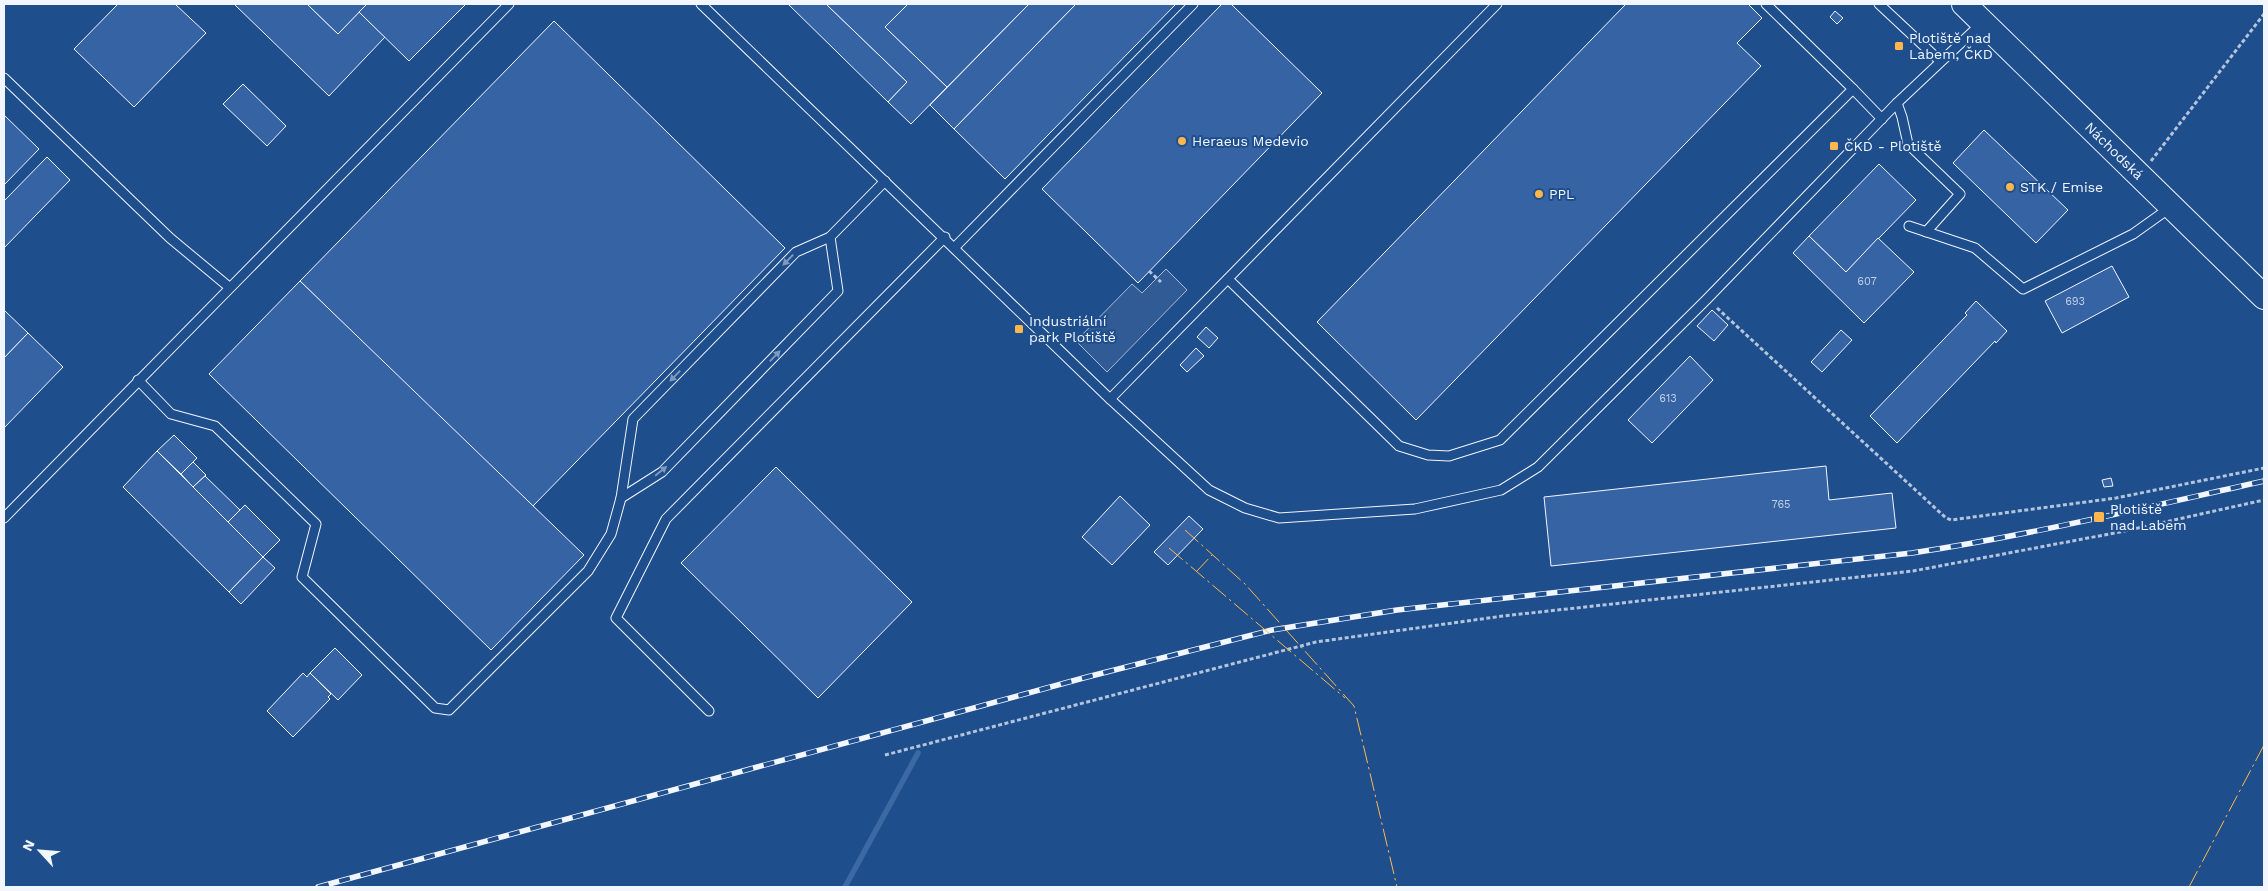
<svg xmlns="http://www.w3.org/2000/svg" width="2268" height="891" viewBox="0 0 2268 891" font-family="'Work Sans',sans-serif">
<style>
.parking{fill:#305b95;stroke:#a8bbd7}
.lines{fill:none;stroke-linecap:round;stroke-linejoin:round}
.stream{stroke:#3b69a3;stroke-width:5.5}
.building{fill:#3563a3;stroke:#f2f6ff}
.lane-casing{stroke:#f2f6ff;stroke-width:11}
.secondary-casing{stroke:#f2f6ff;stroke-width:26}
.path{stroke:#b3c4dc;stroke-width:3;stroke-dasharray:4 2.5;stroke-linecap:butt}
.lane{stroke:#1f4e8c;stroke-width:9}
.secondary{stroke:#1f4e8c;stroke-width:24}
.rail-casing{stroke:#f2f6ff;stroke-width:5.5}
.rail{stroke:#1f4e8c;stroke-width:4;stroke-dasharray:11;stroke-linecap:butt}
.power{stroke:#ffb74d;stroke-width:1;stroke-dasharray:18 4 2.5 4;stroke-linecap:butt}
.oneway{fill:#7e9ac0}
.poi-dot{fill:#ffb74d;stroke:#1f4e8c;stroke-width:2}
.labels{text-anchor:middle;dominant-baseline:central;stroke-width:4;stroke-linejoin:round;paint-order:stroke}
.number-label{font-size:11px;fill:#c3d1e8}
.poi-label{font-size:14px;fill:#f2f6ff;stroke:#1f4e8c;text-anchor:start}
.street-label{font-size:14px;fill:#f2f6ff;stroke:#1f4e8c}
</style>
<rect width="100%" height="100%" fill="#1f4e8c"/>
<polygon class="parking" points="1166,269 1187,290 1107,372 1076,341 1132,284 1142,293"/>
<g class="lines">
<polyline class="stream" points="845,887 918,753"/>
</g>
<g class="building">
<polygon points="118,4 175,4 206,33 134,107 74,49"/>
<polygon points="234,4 307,4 338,34 359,12 385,37 329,96"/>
<polygon points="307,4 367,4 338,34"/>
<polygon points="367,4 466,4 409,61 359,12"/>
<polygon points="788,4 826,4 907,82 888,102"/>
<polygon points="826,4 908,4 885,27 947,87 911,124 888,102 907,82"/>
<polygon points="908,4 1029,4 947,87 885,27"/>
<polygon points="1029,4 1076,4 954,129 930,105"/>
<polygon points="1076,4 1176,4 1005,179 954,129"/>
<polygon points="1222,4 1231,4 1322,93 1138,283 1042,189"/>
<polygon points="1626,4 1748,4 1762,18 1737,43 1761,66 1416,420 1317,322"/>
<polygon points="1835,11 1843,18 1837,24 1830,17"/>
<polygon points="554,21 785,248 532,507 300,281"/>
<polygon points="243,84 286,126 267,146 223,104"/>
<polygon points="4,115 39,149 4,185"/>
<polygon points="1984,130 2068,210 2036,243 1953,163"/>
<polygon points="47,157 70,180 4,248 4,201"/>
<polygon points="1879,164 1916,200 1846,272 1809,236"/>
<polygon points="1809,236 1846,272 1878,238 1914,272 1864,323 1793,253"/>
<polygon points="2112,266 2129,297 2062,333 2045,301"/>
<polygon points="300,281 584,555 491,650 209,374"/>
<polygon points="1976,301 2007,331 1996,343 1995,341 1897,443 1870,416 1967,315 1965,313"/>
<polygon points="4,310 28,333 4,358"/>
<polygon points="1712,310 1728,325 1714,341 1697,326"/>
<polygon points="1206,327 1218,338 1209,348 1197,337"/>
<polygon points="1841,330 1852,340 1822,372 1811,362"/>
<polygon points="28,333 63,367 4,428 4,358"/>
<polygon points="1196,348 1204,356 1187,372 1180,365"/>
<polygon points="1690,356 1713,380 1652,443 1628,420"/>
<polygon points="174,435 197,458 181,474 157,451"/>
<polygon points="157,451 263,557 229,592 123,487"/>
<polygon points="193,462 206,475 193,487 181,474"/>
<polygon points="1826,466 1829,500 1892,493 1896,528 1551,566 1544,497"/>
<polygon points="776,467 912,602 818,698 681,563"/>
<polygon points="205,476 240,510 228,522 193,487"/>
<polygon points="2111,478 2113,486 2104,487 2102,480"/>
<polygon points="1120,496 1150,525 1112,565 1082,537"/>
<polygon points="245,505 280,540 263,557 228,522"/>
<polygon points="1189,516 1203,529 1168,565 1154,552"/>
<polygon points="263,557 275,568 241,604 229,592"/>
<polygon points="335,648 362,675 338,700 310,673"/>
<polygon points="303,673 307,677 310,673 331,694 328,697 330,699 293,737 267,711"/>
</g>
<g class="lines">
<g class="lane-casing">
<g id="lane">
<polyline points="701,4 1110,399 1209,490 1245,508 1279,518 1415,509 1501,490 1538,467 1707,299 1897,103 1982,23"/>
<polyline points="1879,4 1940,61"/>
<polyline points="4,78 170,238 229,287"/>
<polyline points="1853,89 1882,119"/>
<polyline points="1897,103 1902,117 1908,144 1960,194 1926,232"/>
<polyline points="1909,226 1975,248 2023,289 2133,234 2171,207"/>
<polyline points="955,247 1193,4"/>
<polyline points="1228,279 1399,446 1428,455 1449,456 1500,440 1853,89 1766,4"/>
<polyline points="138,380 171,414 215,426 316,524 302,577 435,708 449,710 588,571 611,534 621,498 633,419 796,252 830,237 885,181"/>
<polyline points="1110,399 1497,4"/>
<polyline points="621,498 662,472 838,291 830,237"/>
<polyline points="4,518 509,4"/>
<polyline points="709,711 616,618 666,519 945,237"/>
</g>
</g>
<g class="secondary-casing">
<g id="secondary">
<path id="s1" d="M1964,4L2264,297"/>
</g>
</g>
<g class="path">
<polyline points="2151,161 2264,14"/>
<polyline points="1149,271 1161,282"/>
<polyline points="1717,308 1946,518 1951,520 2116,498 2264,468"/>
<polyline points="885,755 1316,642 1503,616 1913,571 2120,532 2264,500"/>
</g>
<use href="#lane" class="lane"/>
<use href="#secondary" class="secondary"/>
<g class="rail-casing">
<path id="rail" d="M318,887L1087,677L1272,630L1397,610L1912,553C2031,535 2147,507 2264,481"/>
</g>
<use href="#rail" class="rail"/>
<g class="power">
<polyline points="1185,530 1245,584 1354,706 1397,887"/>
<polyline points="1169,548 1345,698"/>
<polyline points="1196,572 1212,555"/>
<polyline points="2189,887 2264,745"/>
</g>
</g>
<defs><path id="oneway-solid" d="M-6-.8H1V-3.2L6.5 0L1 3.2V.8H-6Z" transform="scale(1.25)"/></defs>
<g class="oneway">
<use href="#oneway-solid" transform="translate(788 260) rotate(134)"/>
<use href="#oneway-solid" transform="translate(775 356) rotate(-46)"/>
<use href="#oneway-solid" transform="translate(675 376) rotate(134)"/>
<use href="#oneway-solid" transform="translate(661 471) rotate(-39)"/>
</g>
<g class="poi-dot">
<rect x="1894" y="41" width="10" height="10" rx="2.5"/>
<circle cx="1182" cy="141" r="5"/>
<rect x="1829" y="141" width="10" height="10" rx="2.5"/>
<circle cx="2010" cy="187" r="5"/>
<circle cx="1539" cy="194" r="5"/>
<rect x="1014" y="324" width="10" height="10" rx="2.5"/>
<rect x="2093" y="511" width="12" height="12" rx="2.5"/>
</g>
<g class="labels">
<g class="number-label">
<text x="1867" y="281">607</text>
<text x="2075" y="301">693</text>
<text x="1668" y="398">613</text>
<text x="1781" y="504">765</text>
</g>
<g class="poi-label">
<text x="1909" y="38">Plotiště nad<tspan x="1909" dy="16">Labem, ČKD</tspan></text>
<text x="1192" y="141">Heraeus Medevio</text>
<text x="1844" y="146">ČKD - Plotiště</text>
<text x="2020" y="187">STK / Emise</text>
<text x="1549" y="194">PPL</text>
<text x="1029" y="321">Industriální<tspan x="1029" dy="16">park Plotiště</tspan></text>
<text x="2110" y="509">Plotiště<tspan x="2110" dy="16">nad Labem</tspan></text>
</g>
<g class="street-label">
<text stroke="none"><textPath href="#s1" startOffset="210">Náchodská</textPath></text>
</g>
</g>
<rect width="2268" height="891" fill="none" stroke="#f2f6ff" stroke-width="10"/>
<g transform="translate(40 851) rotate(296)" stroke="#1f4e8c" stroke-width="4" paint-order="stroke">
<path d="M0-4L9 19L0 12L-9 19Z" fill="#f2f6ff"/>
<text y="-8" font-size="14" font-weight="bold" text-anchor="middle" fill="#f2f6ff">N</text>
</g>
</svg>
